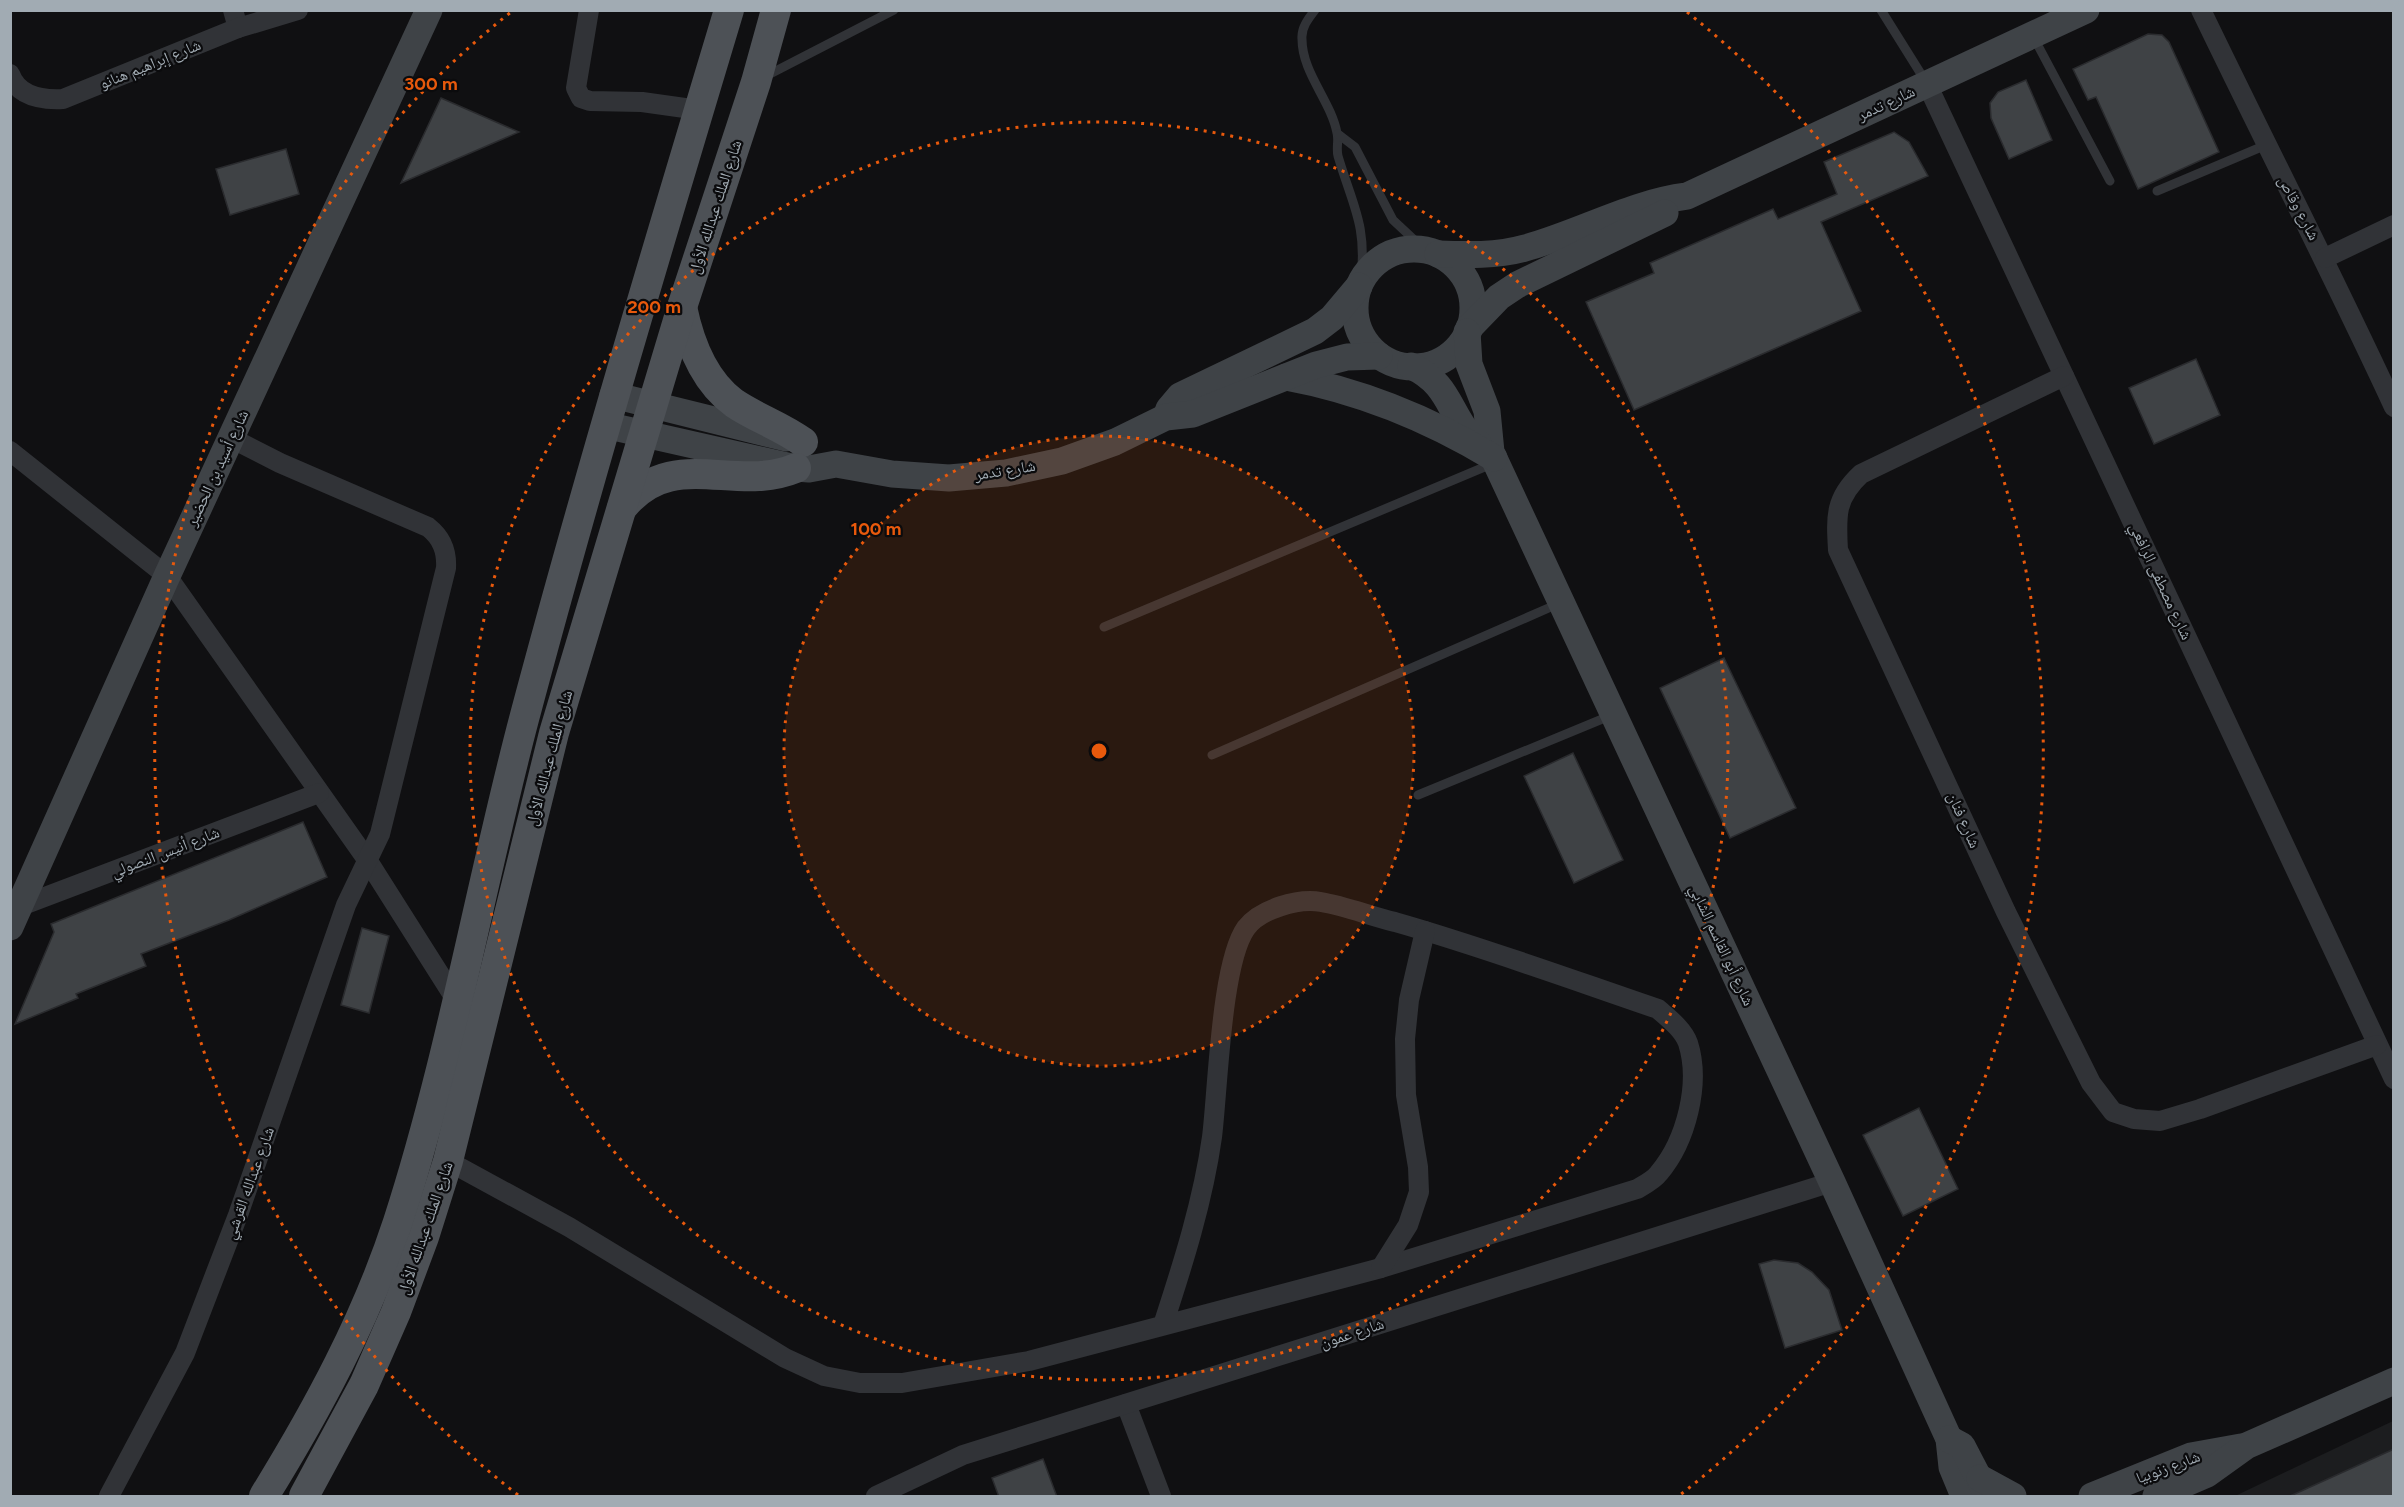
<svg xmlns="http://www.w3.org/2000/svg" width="2404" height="1507" viewBox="0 0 2404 1507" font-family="Figtree,'Noto Naskh Arabic',sans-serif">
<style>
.built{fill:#1c1d1f}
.building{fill:#3f4245;stroke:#2a2b2e;stroke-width:1.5}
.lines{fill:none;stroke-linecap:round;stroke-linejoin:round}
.lane{stroke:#313337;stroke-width:9}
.street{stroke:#313337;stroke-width:20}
.secondary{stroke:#3f4347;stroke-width:27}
.primary{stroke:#4d5156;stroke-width:30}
.ring{fill:none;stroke:#e8590c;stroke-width:3;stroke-dasharray:3 6}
.labels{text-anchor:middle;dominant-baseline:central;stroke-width:4.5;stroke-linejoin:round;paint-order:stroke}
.street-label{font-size:16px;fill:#a1abb3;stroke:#0b0b0d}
.centre{fill:#e8590c;stroke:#0b0b0d;stroke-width:3}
.ring-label{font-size:18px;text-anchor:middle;font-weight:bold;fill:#e8590c;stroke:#0b0b0d;stroke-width:4.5;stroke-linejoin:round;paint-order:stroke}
</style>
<rect width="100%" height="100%" fill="#101012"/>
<polygon class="built" points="2393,1421 2393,1496 2235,1496"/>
<g class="building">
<polygon points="2148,34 2162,35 2169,42 2219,152 2138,189 2096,97 2088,100 2073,69"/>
<polygon points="2026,80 2052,140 2009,159 1991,118 1990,103 1998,92"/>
<polygon points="441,98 519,132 401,183"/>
<polygon points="1894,132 1909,142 1928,176 1821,222 1861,311 1634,410 1586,302 1654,273 1650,263 1773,209 1778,219 1837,194 1824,162"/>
<polygon points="286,149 299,194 230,215 216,169"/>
<polygon points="2196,359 2220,415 2154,444 2129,388"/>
<polygon points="1724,658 1796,808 1730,838 1660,688"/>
<polygon points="1573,753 1623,860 1574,883 1524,776"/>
<polygon points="303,822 327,877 229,920 141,954 146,966 76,994 78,998 15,1024 54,932 51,924"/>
<polygon points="362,928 389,936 369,1013 341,1005"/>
<polygon points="1919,1108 1958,1189 1903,1216 1863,1135"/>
<polygon points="1774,1260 1798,1263 1812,1272 1829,1290 1842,1330 1785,1348 1759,1264"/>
<polygon points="2394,1449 2394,1497 2288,1497"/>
<polygon points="1043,1459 1057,1497 999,1497 992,1478"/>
</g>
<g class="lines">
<g class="lane">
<path d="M1315,10C1308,19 1301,28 1302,39C1302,73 1331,101 1337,133C1339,140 1336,148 1338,156C1353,207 1367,224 1361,280"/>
<polyline points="1881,10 1926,82"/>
<polyline points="2034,38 2110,181"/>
<polyline points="766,76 894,10"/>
<polyline points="1338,134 1355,147 1393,220 1424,249"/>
<polyline points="2157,191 2266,145"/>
<polyline points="1104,627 1494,463"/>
<polyline points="1212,755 1560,603"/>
<polyline points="1418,795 1612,715"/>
</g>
<g class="street">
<polyline points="233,10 238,28"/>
<polyline points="589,10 576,88 581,98 590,101 642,102 699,110"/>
<path d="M2201,10C2265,143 2332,273 2394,407"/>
<path d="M10,74C18,97 43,100 63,99L238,28L298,10"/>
<polyline points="1927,84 2394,1079"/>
<polyline points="2325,258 2394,225"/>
<path d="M2064,376L1861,474C1835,498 1836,516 1838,550L2006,912L2091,1083L2113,1112L2134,1119L2160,1121L2200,1109L2377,1045"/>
<polyline points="10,451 167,576 368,861 456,1000"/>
<polyline points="13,909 319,793"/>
<path d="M448,1161L569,1227L785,1358L824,1376L860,1383H902L1029,1361L1381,1268L1637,1189C1644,1185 1654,1180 1659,1173C1686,1141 1701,1084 1688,1043C1683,1029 1668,1018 1658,1009C1570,979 1483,947 1395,922C1370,916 1345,906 1321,902C1298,898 1260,909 1246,928C1221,963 1218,1089 1212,1137C1203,1201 1183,1264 1163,1325"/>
<polyline points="1381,1268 1408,1225 1419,1192 1418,1167 1406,1095 1405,1039 1409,1000 1425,931"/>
<polyline points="1126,1404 1161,1496"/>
<path d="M109,1496L185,1353L238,1215L346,905L380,834L446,568C447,551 442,538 428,527L280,463L231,438"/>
<polyline points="876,1496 963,1455 1832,1182"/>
</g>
<g class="secondary">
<circle cx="1414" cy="308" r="59"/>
<path d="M1438,254C1466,255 1497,256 1525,248C1580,233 1631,203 1687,196L2086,10"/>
<polyline points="1469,328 1499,297 1517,285 1665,213"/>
<polyline points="1467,332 1469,364 1487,411 1491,452 1832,1182 1949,1439 1952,1467 1964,1496"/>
<path d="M1411,366C1453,385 1448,418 1478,443"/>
<path d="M1286,377C1362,391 1428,418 1494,458"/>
<polyline points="613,395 786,438"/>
<polyline points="1166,417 1169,409 1180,396 1315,331 1332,318 1359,286"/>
<polyline points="605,425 796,468 809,469 836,464 892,474 949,478 1006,473 1062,461 1115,442 1166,417 1193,414 1316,365 1347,357 1379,356"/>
<polyline points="10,927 167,576 429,10"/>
<polyline points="1949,1439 1962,1446 1988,1496"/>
<polyline points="1980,1478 2013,1496"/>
<polyline points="2092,1496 2191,1456 2241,1447"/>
<polyline points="2156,1496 2207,1474 2246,1446 2394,1381"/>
</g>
<g class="primary">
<path d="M682,307C689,341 704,381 734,403C756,418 781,426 803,442"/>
<path d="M622,508C672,445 734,494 796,468"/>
<path d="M264,1496C317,1410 366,1320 398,1222C451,1058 480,886 524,719C587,482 658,246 729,10"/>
<polyline points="304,1496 364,1385 396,1312 424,1237 448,1161 554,733 682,307 756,82 776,10"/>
</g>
</g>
<circle cx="1099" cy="751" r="315" fill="#e8590c" fill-opacity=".12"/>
<g class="ring">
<circle cx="1099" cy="751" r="315"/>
<circle cx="1099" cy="751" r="629"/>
<path d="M518 1495A944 944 0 0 1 511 12M1687 12A944 944 0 0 1 1680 1495"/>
</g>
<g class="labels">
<g class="street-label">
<text transform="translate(150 64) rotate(-22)">شارع إبراهيم هنانو</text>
<text transform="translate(1886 103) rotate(-25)">شارع تدمر</text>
<text transform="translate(715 207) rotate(-72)">شارع الملك عبدالله الأول</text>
<text transform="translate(2299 208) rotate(62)">شارع وقاص</text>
<text transform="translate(217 468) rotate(-65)">شارع أسيد بن الحضير</text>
<text transform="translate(1005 470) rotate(-9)">شارع تدمر</text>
<text transform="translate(2161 581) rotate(65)">شارع مصطفى الرافعي</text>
<text transform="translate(549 758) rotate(-75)">شارع الملك عبدالله الأول</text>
<text transform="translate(1964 820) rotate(66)">شارع فنان</text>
<text transform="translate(165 852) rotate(-21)">شارع أنيس النصولي</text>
<text transform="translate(1722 945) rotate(65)">شارع أبو القاسم الشابي</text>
<text transform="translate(249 1183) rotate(-70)">شارع عبدالله القرشي</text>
<text transform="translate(425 1228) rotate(-71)">شارع الملك عبدالله الأول</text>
<text transform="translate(1352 1333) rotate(-18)">شارع عمون</text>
<text transform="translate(2168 1467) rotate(-20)">شارع زنوبيا</text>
</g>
</g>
<circle cx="1099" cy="751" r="9" class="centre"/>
<g class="ring-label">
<text x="431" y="90">300 m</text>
<text x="654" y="313">200 m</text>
<text x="876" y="535">100 m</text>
</g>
<rect width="2404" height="1507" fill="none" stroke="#a1abb3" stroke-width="24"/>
</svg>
